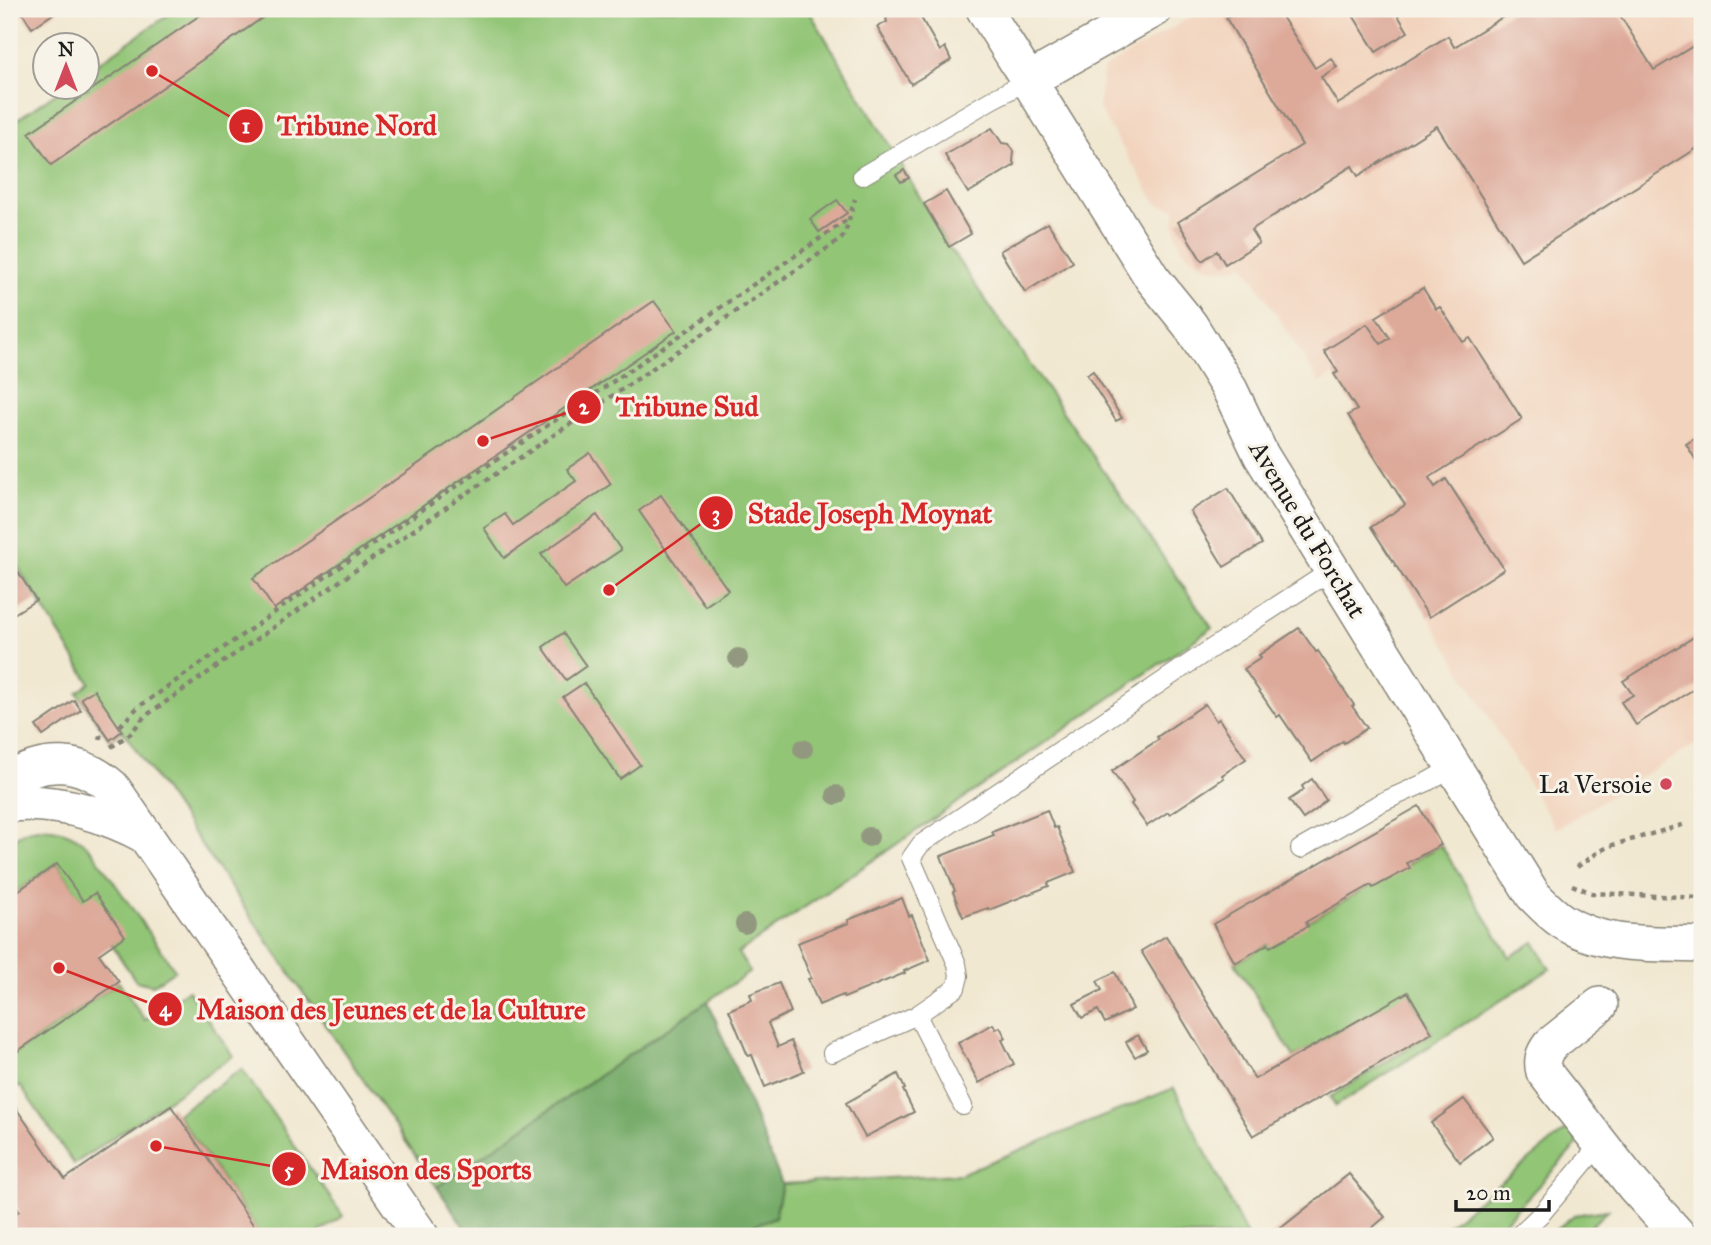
<svg xmlns="http://www.w3.org/2000/svg" width="1711" height="1245" viewBox="0 0 1711 1245" font-family="'IM FELL Great Primer',serif">
	<rect width="100%" height="100%" fill="#f7f3e8"/>
	<filter id="ink" filterUnits="userSpaceOnUse"><feTurbulence type="fractalNoise" baseFrequency=".0143" numOctaves="2"/><feDisplacementMap in="SourceGraphic" scale="14" xChannelSelector="R" yChannelSelector="G"/><feConvolveMatrix kernelMatrix="1 2 1 2 8 2 1 2 1" color-interpolation-filters="sRGB"/></filter>
	<filter id="wash" filterUnits="userSpaceOnUse"><feTurbulence type="fractalNoise" baseFrequency=".00686" numOctaves="4" result="noise"/><feDisplacementMap in="SourceGraphic" scale="28" xChannelSelector="R" yChannelSelector="G"/><feGaussianBlur stdDeviation="1.57" result="paint"/><feColorMatrix in="noise" values="0 0 0 0 0 0 0 0 0 0 0 0 0 0 0 0 0 1.4 0 .05"/><feComposite in="paint" operator="in"/></filter>
	<g filter="url(#wash)">
		<rect width="100%" height="100%" fill="#f1e8d1"/>
		<path fill="#f2d4be" d="M1204,9H1702V740L1556,829L1429,617L1371,527L1405,505L1348,415L1356,409L1334,375L1320,383L1244,264L1231,269H1218L1205,266L1193,259L1183,249L1177,237L1174,223L1176,209L1157,204L1098,108L1104,68Z"/>
		<g fill="#92c576" stroke="#577049" stroke-width="2">
			<path d="M177,9H808L884,136L949,247L1212,628L738,953L750,972L437,1187L123,731L110,740L77,693L90,683L9,553V125L63,88H88V70Z"/>
			<path d="M42,828C64,829 79,836 93,852L175,970L153,985L136,981L57,864L9,897V841L27,831Z"/>
			<path d="M1441,845L1510,957L1534,942L1550,969L1336,1106L1330,1097L1432,1033L1409,993L1294,1057L1235,963Z"/>
			<path d="M119,982L145,1020L188,990L233,1056L74,1164L21,1087L9,1085V1057Z"/>
			<path d="M242,1069L343,1216L314,1236H261L177,1114Z"/>
			<path d="M1174,1088L1247,1236H726L775,1217L782,1184L960,1174Z"/>
			<path d="M1574,1124L1577,1145L1491,1236H1434Z"/>
			<path d="M1608,1210L1580,1236H1548L1574,1215Z"/>
		</g>
		<path fill="#75aa67" stroke="#486342" stroke-width="2" d="M708,1001L782,1184L775,1217L726,1236H470L437,1187Z"/>
		<g id="blocks">
			<g fill="#dda999">
				<path d="M20,9H60L32,28Z"/>
				<path d="M209,9H275L51,165L29,133Z"/>
				<path d="M909,9H916L940,51L945,47L951,60L911,84L877,27L887,22L886,18L898,12L900,14Z"/>
				<path d="M1241,9H1277L1315,68L1331,58L1337,67L1321,77L1338,104L1448,36L1454,47L1516,9H1616L1654,70L1695,45L1702,57V145L1521,260L1437,126L1358,176L1352,166L1251,230L1259,243L1225,264L1217,251L1202,261L1178,222L1302,145L1226,18Z"/>
				<path d="M1349,9H1394L1408,32L1376,52Z"/>
				<path d="M992,128L1002,143L1009,144L1014,152L1013,162L1015,165L968,193L945,155Z"/>
				<path d="M904,170L909,178L901,182L896,175Z"/>
				<path d="M946,191L971,234L949,247L924,204Z"/>
				<path d="M837,200L847,213L819,232L810,219Z"/>
				<path d="M1048,223L1073,262L1025,292L1000,251Z"/>
				<path d="M1423,288L1436,309L1440,307L1463,342L1470,338L1522,419L1429,478L1435,487L1446,479L1504,569L1429,617L1371,527L1405,505L1348,415L1357,410L1334,374L1338,372L1324,351L1367,324L1381,344L1390,338L1376,317Z"/>
				<path d="M654,301L676,331L274,609L253,578Z"/>
				<path d="M1093,371L1122,418L1116,421L1087,375Z"/>
				<path d="M1702,434V470L1686,444Z"/>
				<path d="M590,453L611,484L504,558L484,528L505,514L513,525L576,481L567,469Z"/>
				<path d="M1228,488L1262,544L1224,567L1190,511Z"/>
				<path d="M661,495L728,590L705,606L639,511Z"/>
				<path d="M597,515L621,550L564,588L541,554Z"/>
				<path d="M9,558L36,600L9,617Z"/>
				<path d="M1299,628L1316,652L1318,651L1354,705L1352,706L1367,728L1344,743L1343,741L1312,762L1280,715L1277,717L1244,669L1261,658L1259,655Z"/>
				<path d="M1702,632V684L1636,725L1621,702L1633,695L1623,681Z"/>
				<path d="M563,633L586,666L566,680L543,647Z"/>
				<path d="M584,683L640,765L620,779L563,697Z"/>
				<path d="M94,690L122,731L110,740L81,698Z"/>
				<path d="M74,700L81,710L43,736L36,726Z"/>
				<path d="M1205,704L1216,721L1219,719L1246,759L1222,775L1224,778L1170,814L1168,812L1147,826L1131,804L1133,802L1112,771L1159,739L1157,737Z"/>
				<path d="M1312,779L1326,800L1317,809L1303,819L1289,800L1304,790L1302,786Z"/>
				<path d="M1419,806L1441,845L1407,863L1410,868L1373,888L1371,885L1306,922L1308,926L1270,947L1268,944L1235,963L1213,924Z"/>
				<path d="M1047,810L1054,828L1057,827L1075,872L1048,883L1049,886L989,910L988,908L963,917L953,892L955,891L941,856L994,835L992,832Z"/>
				<path d="M57,864L83,901L95,893L125,936L99,954L119,982L9,1057V897Z"/>
				<path d="M902,898L909,916L912,915L930,960L904,971L905,973L844,998L843,995L819,1005L808,979L811,978L797,943L849,923L848,920Z"/>
				<path d="M1166,936L1255,1079L1408,992L1432,1033L1253,1136L1141,951Z"/>
				<path d="M1115,972L1133,1009L1105,1023L1098,1010L1082,1018L1074,1004L1102,990L1097,981Z"/>
				<path d="M779,983L791,1012L768,1023L778,1047L791,1041L804,1071L765,1087L752,1055L748,1056L729,1010L752,1000L750,994Z"/>
				<path d="M993,1024L996,1029L1000,1027L1006,1038L1002,1040L1014,1064L979,1083L958,1043Z"/>
				<path d="M1138,1035L1147,1050L1135,1057L1126,1042Z"/>
				<path d="M898,1074L905,1089L903,1090L914,1112L865,1137L846,1103Z"/>
				<path d="M9,1098L65,1179L171,1106L261,1236H9V1218L19,1211L9,1196Z"/>
				<path d="M1464,1099L1493,1137L1460,1162L1431,1123Z"/>
				<path d="M1349,1174L1385,1217L1365,1234L1367,1236H1271Z"/>
			</g>
		</g>
	</g>
	<g filter="url(#ink)">
		<use href="#blocks" fill-opacity="0" stroke="#868276" stroke-width="2"/>
		<g fill="none" stroke-linecap="round" stroke-linejoin="round">
			<defs>
				<g id="service">
					<path d="M862,176L991,100L1029,80"/>
					<path d="M1300,849L1380,803L1427,782L1453,767"/>
					<path d="M917,1015L963,1106"/>
					<path d="M832,1053L917,1015L956,988L959,976L957,964L911,858L921,844L1209,650L1332,570"/>
					<path d="M1518,1236L1543,1212L1600,1144"/>
				</g>
				<g id="minor">
					<path d="M984,9L1152,278L1190,325L1230,390L1261,455L1533,895C1542,904 1551,914 1562,921C1603,948 1655,943 1702,945"/>
					<path d="M1029,80L1155,9"/>
					<path d="M9,780C45,758 80,759 112,787L421,1236"/>
					<path d="M9,804C58,800 103,813 146,836"/>
					<path d="M1600,1005L1550,1045C1543,1054 1541,1061 1544,1072L1634,1186L1679,1236"/>
				</g>
			</defs>
			<use href="#service" stroke="#868276" stroke-width="20"/>
			<use href="#minor" stroke="#868276" stroke-width="38"/>
			<g stroke="#868276" stroke-width="4.5" stroke-dasharray="5 5" stroke-linecap="butt">
				<path d="M120,726L137,708L445,494L617,379L848,219"/>
				<path d="M98,738L107,735"/>
				<path d="M111,747L131,733L144,717L451,504L624,388L841,239L845,233L855,199"/>
				<path d="M1577,867L1600,851L1613,845L1686,824"/>
				<path d="M1572,885L1592,893L1702,898"/>
			</g>
			<use href="#service" stroke="#fff" stroke-width="18"/>
			<use href="#minor" stroke="#fff" stroke-width="35"/>
		</g>
		<g fill="#92987f">
			<circle cx="738" cy="658" r="10"/>
			<circle cx="803" cy="749" r="10"/>
			<circle cx="836" cy="795" r="10"/>
			<circle cx="869" cy="837" r="10"/>
			<circle cx="745" cy="924" r="10"/>
		</g>
	</g>
	<circle fill="#d1495b" stroke="#f7f3e8" stroke-width="2.5" cx="1666" cy="784" r="7"/>
	<g text-anchor="middle" dominant-baseline="central" stroke-width="6" stroke-linejoin="round" paint-order="stroke">
		<g font-size="26" fill="#1c1c1c" stroke="#f7f3e8">
			<text transform="translate(1308 529) rotate(59)">Avenue du Forchat</text>
		</g>
		<g font-size="26" fill="#1c1c1c" stroke="#f7f3e8" text-anchor="end">
			<text x="1652" y="784">La Versoie</text>
		</g>
	</g>
	<path fill="none" stroke="#d62828" stroke-width="2.5" d="M152 71L246 126M483 441L584 407M609 590L716 513M59 968L165 1009M156 1146L289 1169"/>
	<g fill="#d62828" stroke="#f7f3e8" stroke-width="2.5">
		<circle cx="152" cy="71" r="7"/>
		<circle cx="483" cy="441" r="7"/>
		<circle cx="609" cy="590" r="7"/>
		<circle cx="59" cy="968" r="7"/>
		<circle cx="156" cy="1146" r="7"/>
		<circle cx="246" cy="126" r="18"/>
		<circle cx="584" cy="407" r="18"/>
		<circle cx="716" cy="513" r="18"/>
		<circle cx="165" cy="1009" r="18"/>
		<circle cx="289" cy="1169" r="18"/>
	</g>
	<g font-size="21" text-anchor="middle" font-weight="bold" fill="#fff">
		<text x="246" y="133">1</text>
		<text x="584" y="414">2</text>
		<text x="716" y="521">3</text>
		<text x="165" y="1016">4</text>
		<text x="289" y="1177">5</text>
	</g>
	<g font-size="28" text-anchor="middle" font-weight="bold" fill="#d62828" stroke="#f7f3e8" stroke-width="6" stroke-linejoin="round" paint-order="stroke">
		<text x="357" y="135">Tribune Nord</text>
		<text x="687" y="416">Tribune Sud</text>
		<text x="870" y="523">Stade Joseph Moynat</text>
		<text x="391" y="1019">Maison des Jeunes et de la Culture</text>
		<text x="426" y="1179">Maison des Sports</text>
	</g>
	<rect width="1711" height="1245" fill="none" stroke="#f7f3e8" stroke-width="35"/>
	<g transform="translate(66 66)"><circle r="33" fill="#f7f3e8" stroke="#9f9d96" stroke-width="2"/>
	<path d="M0-5L12 26L0 18L-12 26Z" fill="#d1495b"/>
	<text y="-10" font-size="19" font-weight="bold" text-anchor="middle" fill="#1c1c1c">N</text>
	</g>
	<path d="M1456 1200v10h93v-10" fill="none" stroke="#1c1c1c" stroke-width="3.5"/>
	<text x="1466" y="1200" font-size="21" fill="#1c1c1c" stroke="#f7f3e8" stroke-width="5" paint-order="stroke">20 m</text>
</svg>
